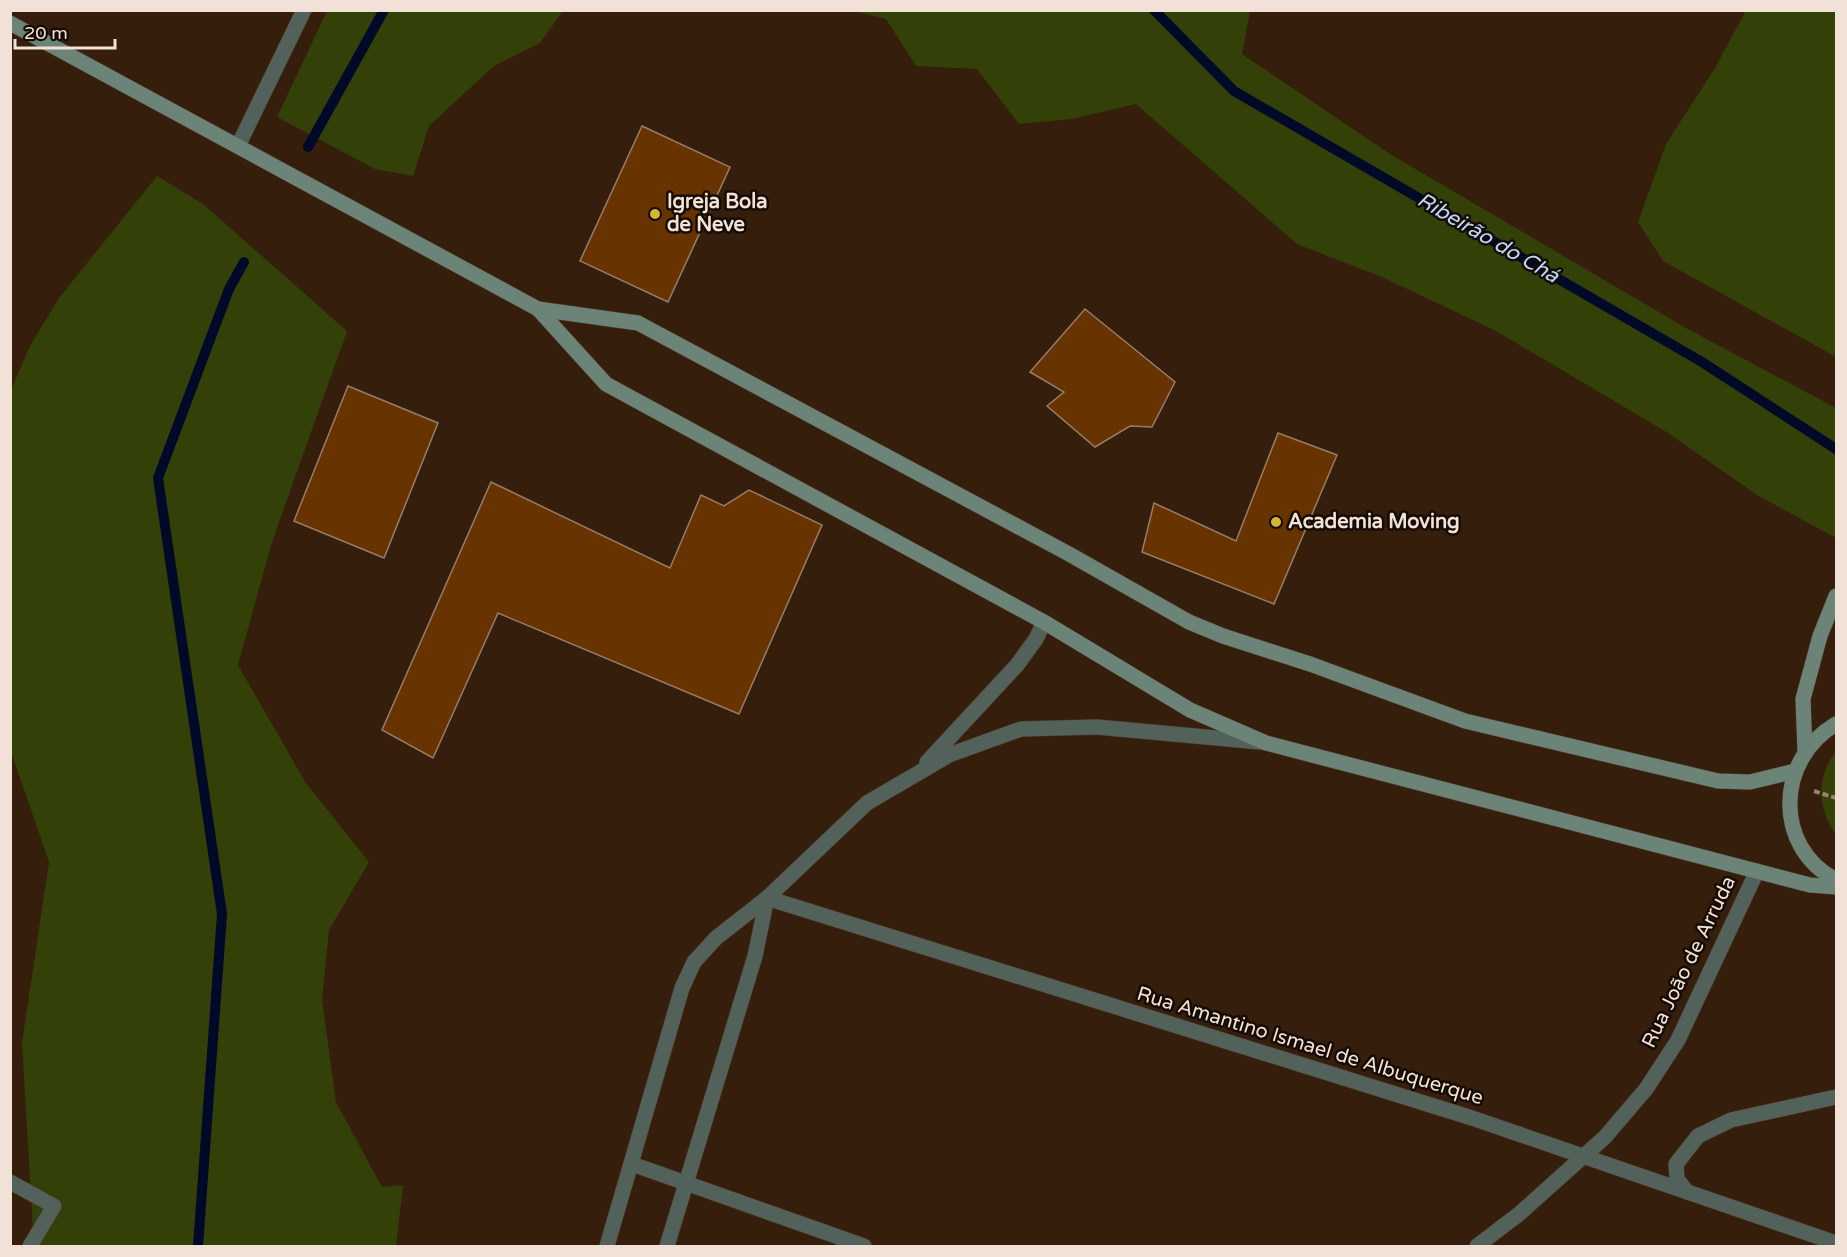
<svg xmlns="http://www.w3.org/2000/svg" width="1847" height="1257" viewBox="0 0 1847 1257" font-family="'Varela Round',sans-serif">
	<rect width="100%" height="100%" fill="#351e0c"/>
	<g fill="#334007">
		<path d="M1746,10L1836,11V357L1663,261L1638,222L1666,144L1715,68Z"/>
		<path d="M327,11V10L563,11L540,43L494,66L429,126L413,176L375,169L277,117Z"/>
		<path d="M855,11H1250L1242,54L1390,154L1686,328L1836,408V538L1757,495L1668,433L1496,331L1384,278L1297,244L1136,104L1072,119L1019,124L977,69L916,66L886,19Z"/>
		<path d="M157,176L203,204L347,331L272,542L238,665L306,783L369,862L329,930L322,1000L336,1102L382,1187L403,1185L396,1246H34L22,1043L49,862L11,752L10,392L30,346L59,298Z"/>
		<path d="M1836,751V835C1817,808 1816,777 1836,751Z"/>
	</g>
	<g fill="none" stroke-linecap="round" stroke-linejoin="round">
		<g stroke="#000928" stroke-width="10">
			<path d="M1154,10L1234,91L1702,362L1836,449"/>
			<path d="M308,147L384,10"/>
			<path d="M198,1246L222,914L158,478L229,289L244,262"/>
		</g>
	</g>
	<g fill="#673301" stroke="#997c68" stroke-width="1.5">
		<path d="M642,126L730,167L668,302L580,261Z"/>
		<path d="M1085,309L1175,382L1152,427L1130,426L1095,447L1047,406L1064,392L1030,372Z"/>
		<path d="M348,386L438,423L384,558L294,521Z"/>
		<path d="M1278,433L1337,455L1274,604L1142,552L1154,503L1236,541Z"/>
		<path d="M491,482L670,568L701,495L724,506L749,490L822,525L739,714L498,613L433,758L382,730Z"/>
	</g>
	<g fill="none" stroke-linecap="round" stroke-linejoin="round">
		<defs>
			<path id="service" d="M238,146L304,10"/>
			<g id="minor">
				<path d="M927,762L1017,665L1036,639L1044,622"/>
				<path d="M767,898L1472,1118L1836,1243"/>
				<path d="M632,1164L864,1246"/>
				<path d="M10,1182L54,1206L30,1246"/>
				<path d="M1687,1192L1677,1179L1676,1164L1698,1136L1731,1120L1836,1097"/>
				<path d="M607,1246L682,988L694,962L716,938L767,898L867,803L949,755L1021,729L1097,727L1260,742"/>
				<path d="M667,1246L755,956L767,898"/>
				<path d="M1477,1246L1519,1214L1605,1137L1646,1089L1678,1040L1757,871"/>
			</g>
			<g id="secondary">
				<path d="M10,23L538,309L606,384L1044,622L1190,710L1266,743L1810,885L1836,887"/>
				<path d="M538,309L638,323L1069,554L1189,622L1223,636L1310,664L1465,721L1718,781L1750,782L1795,771"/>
				<path d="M1836,724C1776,759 1773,847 1836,880"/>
				<path d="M1805,752L1803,699L1820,636L1836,596"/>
			</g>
		</defs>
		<use href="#service" stroke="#4f3928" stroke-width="16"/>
		<use href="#minor" stroke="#4f3928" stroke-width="16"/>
		<use href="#secondary" stroke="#4f3928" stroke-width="16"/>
		<path stroke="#968374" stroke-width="4" stroke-dasharray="6 3" stroke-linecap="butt" d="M1814,791L1836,798"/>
		<use href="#service" stroke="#52615a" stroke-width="15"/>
		<use href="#minor" stroke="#52615a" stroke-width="15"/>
		<use href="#secondary" stroke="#6c8378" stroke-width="15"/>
	</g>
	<g fill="#d5b534" stroke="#150b05" stroke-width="2">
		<circle cx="655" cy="214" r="6"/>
		<circle cx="1276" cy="522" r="6"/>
	</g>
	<g text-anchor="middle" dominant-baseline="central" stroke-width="5" stroke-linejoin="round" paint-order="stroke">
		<g font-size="20" font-weight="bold" fill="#f1e1d6" stroke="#150b05" text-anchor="start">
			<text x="667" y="202">Igreja Bola<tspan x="667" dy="23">de Neve</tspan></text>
			<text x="1288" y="522">Academia Moving</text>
		</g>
		<g font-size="20" fill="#f1e1d6" stroke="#150b05">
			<text transform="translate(1689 962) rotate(-64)">Rua João de Arruda</text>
			<text transform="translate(1310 1046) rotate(17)">Rua Amantino Ismael de Albuquerque</text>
		</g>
		<g font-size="21" font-style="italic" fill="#bed8fd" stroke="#150b05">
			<text transform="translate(1488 238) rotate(30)">Ribeirão do Chá</text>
		</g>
	</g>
	<rect width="1847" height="1257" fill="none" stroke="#f1e1d6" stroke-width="24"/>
	<path d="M15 39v9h100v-9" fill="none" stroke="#f1e1d6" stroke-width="3"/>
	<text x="24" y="39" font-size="18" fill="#f1e1d6" stroke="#150b05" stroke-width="4.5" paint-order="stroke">20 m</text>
</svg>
